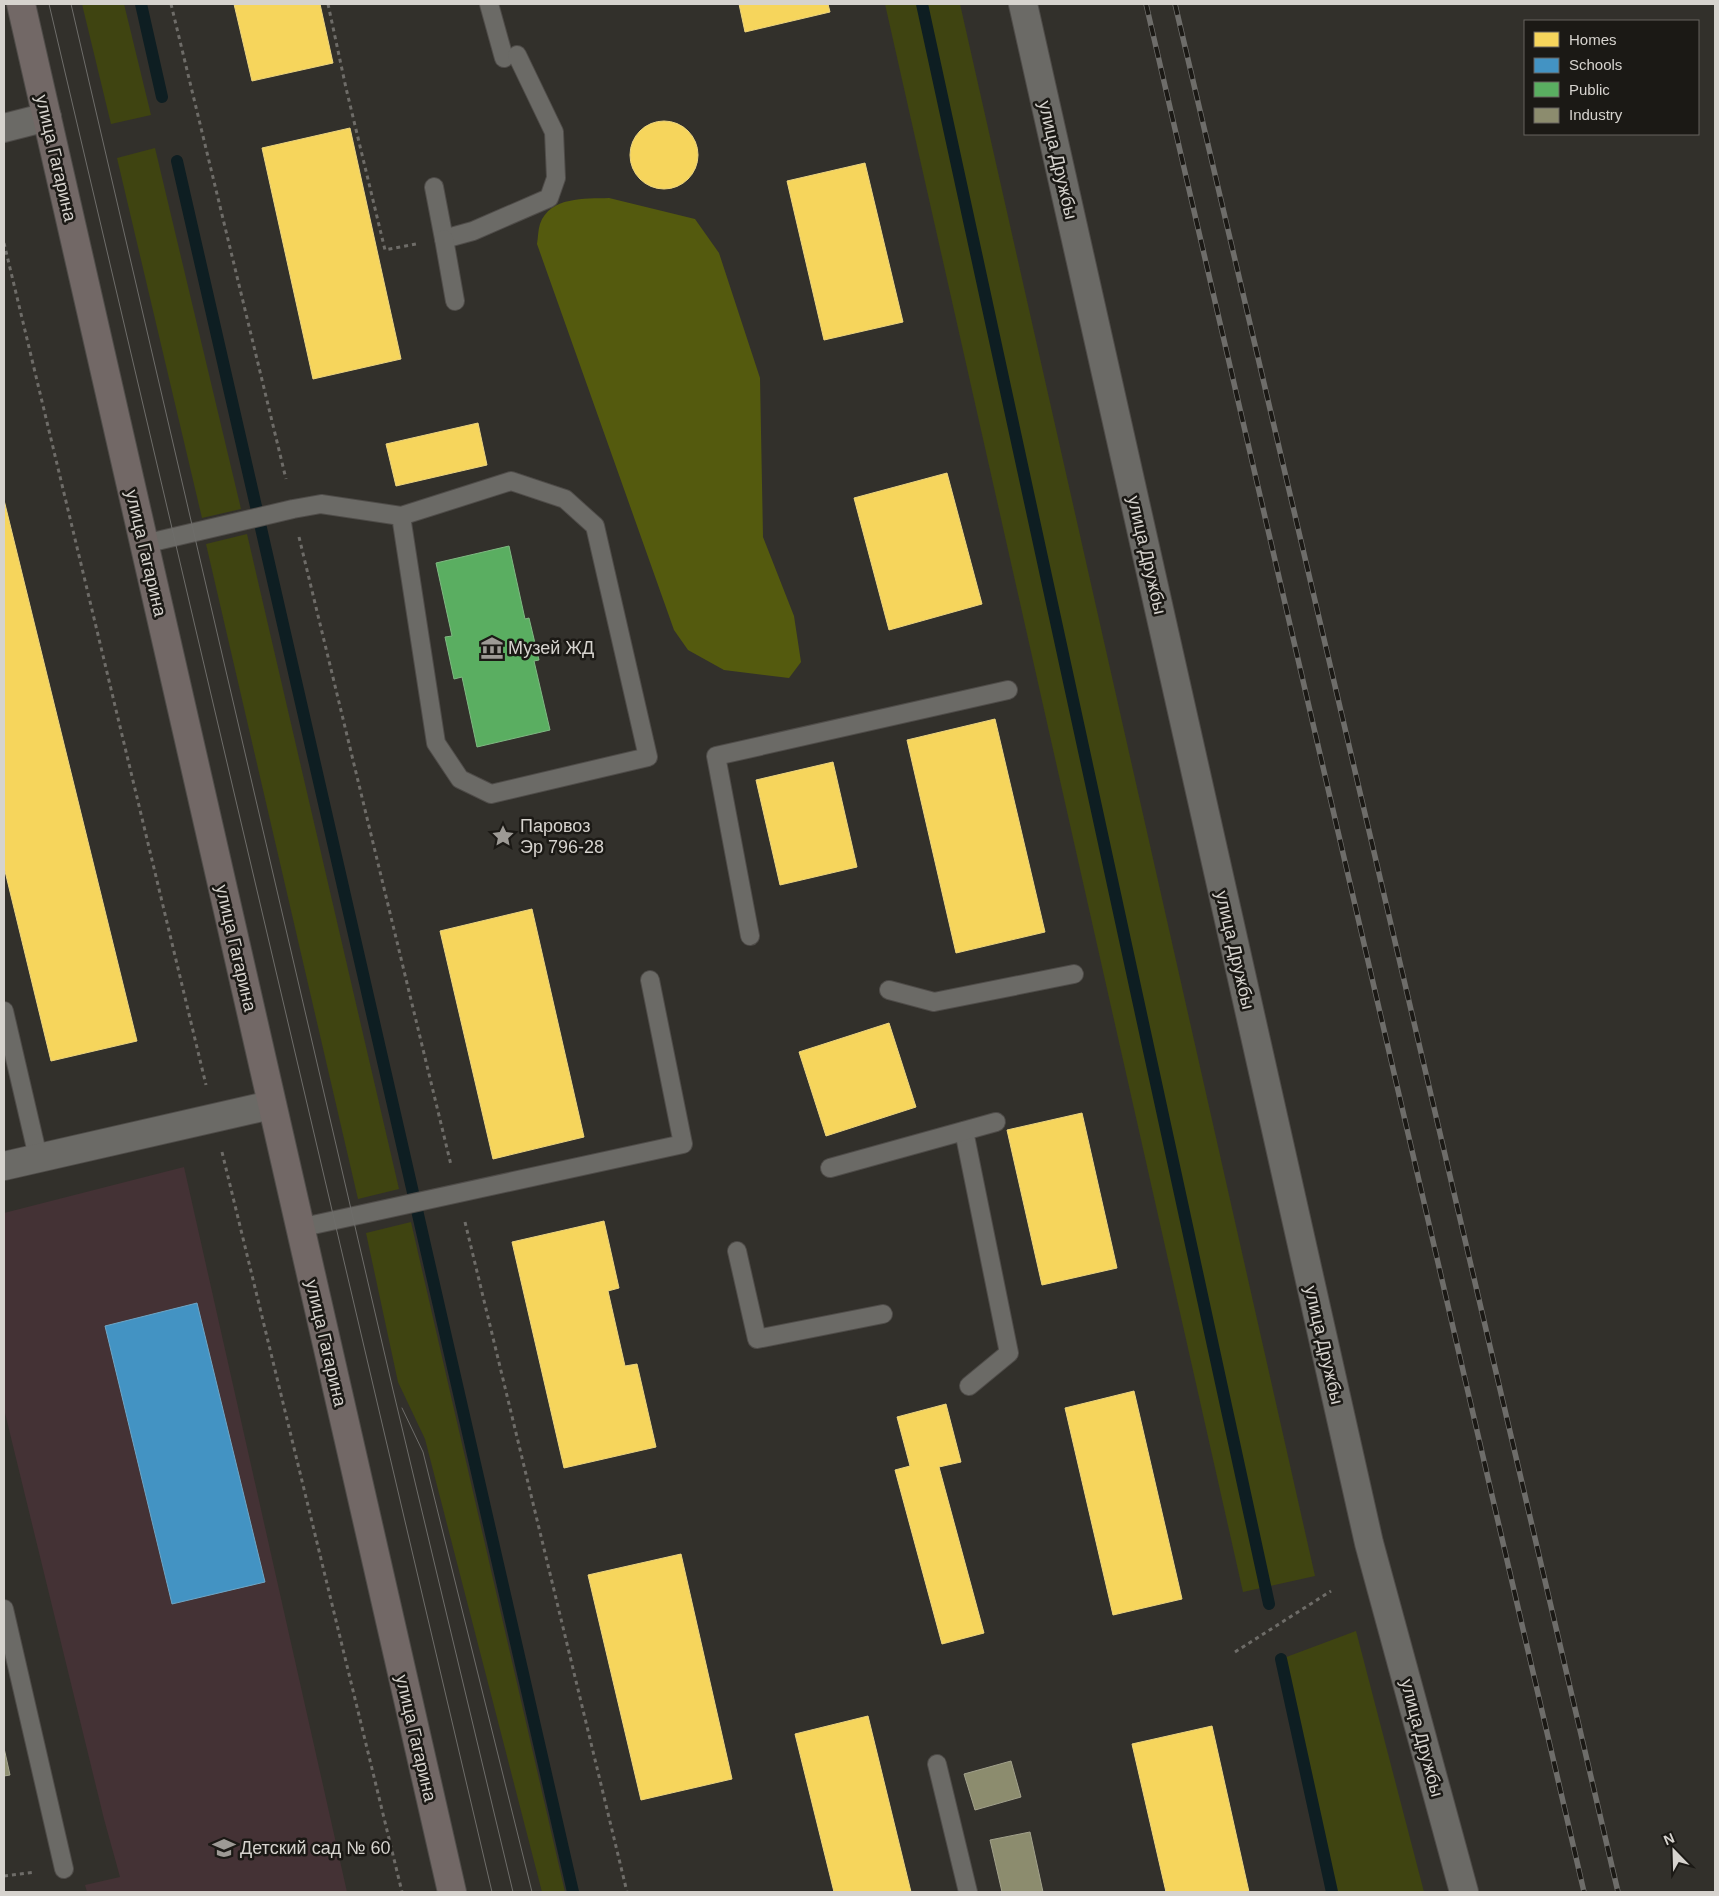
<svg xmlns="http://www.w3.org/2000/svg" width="1719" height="1896" viewBox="0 0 1719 1896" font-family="Arial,sans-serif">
	<rect width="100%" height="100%" fill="#32302b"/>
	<path fill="#443235" d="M184,1167L347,1892H87L85,1885L120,1877L104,1819L4,1409V1213Z"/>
	<g fill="#3f4411">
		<path d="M82,4H124L151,115L111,124Z"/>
		<path d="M885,4H960L1315,1576L1243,1592Z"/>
		<path d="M155,148L241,509L202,518L117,158Z"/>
		<path d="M247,534L399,1189L358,1199L206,544Z"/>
		<path d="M411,1222L565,1892H542L425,1439L398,1382L366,1233Z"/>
		<path d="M1356,1631L1424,1892H1332L1281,1659Z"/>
	</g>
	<path fill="#545a0e" d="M609,198L695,219L719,253L760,378L763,537L794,616L801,662L789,678L724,670L688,650L674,630L537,244C538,238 538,230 540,224C550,196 585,199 609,198Z"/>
	<g fill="#f6d55c" stroke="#ecd47e">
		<path d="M234,4H320L333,63L252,81Z"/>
		<path d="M739,4H828L830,12L745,32Z"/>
		<circle cx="664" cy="155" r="34"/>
		<path d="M350,128L401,359L313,379L262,148Z"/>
		<path d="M865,163L903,322L824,340L787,181Z"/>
		<path d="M478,423L487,465L396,486L386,444Z"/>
		<path d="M947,473L982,604L889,630L854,498Z"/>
		<path d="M4,500L137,1041L51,1061L4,867Z"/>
		<path d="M995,719L1045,932L956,953L907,740Z"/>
		<path d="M833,762L857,867L780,885L756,780Z"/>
		<path d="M532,909L584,1137L493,1159L440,931Z"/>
		<path d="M889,1023L916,1107L826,1136L799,1052Z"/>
		<path d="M1082,1113L1117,1268L1042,1285L1007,1130Z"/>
		<path d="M604,1221L619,1288L608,1291L625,1366L637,1364L656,1447L564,1468L512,1242Z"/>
		<path d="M1134,1391L1182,1599L1113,1615L1065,1408Z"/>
		<path d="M946,1404L961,1462L939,1467L984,1633L942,1644L895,1470L910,1466L897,1417Z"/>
		<path d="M681,1554L732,1779L641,1800L588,1575Z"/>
		<path d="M868,1716L911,1892H834L795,1734Z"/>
		<path d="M1212,1726L1249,1892H1166L1132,1744Z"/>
	</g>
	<path fill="#4393c3" stroke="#6fa6c6" d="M197,1303L265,1582L172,1604L105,1326Z"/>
	<path fill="#5aae61" stroke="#7fb982" d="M509,546L525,619L529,618L539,660L534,661L550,730L477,747L462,677L454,679L445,637L452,636L436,563Z"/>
	<g fill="#8c8c6e" stroke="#a2a18b">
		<path d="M4,1748L10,1775L4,1776Z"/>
		<path d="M1011,1761L1021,1797L975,1810L964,1774Z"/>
		<path d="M1030,1832L1043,1892H1002L990,1840Z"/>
	</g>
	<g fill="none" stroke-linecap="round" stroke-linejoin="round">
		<g stroke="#0e1e22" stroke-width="12">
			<path d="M141,4L162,97"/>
			<path d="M922,4L1269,1604"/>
			<path d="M177,161L573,1892"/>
			<path d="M1281,1659L1332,1892"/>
		</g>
		<defs>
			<g id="lane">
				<path d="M489,4L504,58"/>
				<path d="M434,187L444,239L473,231L549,198L556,178L554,132L517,55"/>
				<path d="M444,239L455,301"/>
				<path d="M144,544L293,509L321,504L401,516L511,481L565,499L595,526L648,757L491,794L460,779L436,743L401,516"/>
				<path d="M750,936L716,756L1008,690"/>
				<path d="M889,990L934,1002L1074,974"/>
				<path d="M4,1011L38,1157"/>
				<path d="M964,1131L1009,1353L969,1386"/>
				<path d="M830,1168L996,1122"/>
				<path d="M299,1228L683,1144L650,980"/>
				<path d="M737,1251L757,1339L883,1314"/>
				<path d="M4,1609L64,1869"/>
				<path d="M937,1764L968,1892"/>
			</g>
			<g id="street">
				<path d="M1023,4L1369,1543L1464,1892"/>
				<path d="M4,128L47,117"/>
				<path d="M4,1166L271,1105"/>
			</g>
			<path id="primary" d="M21,4L452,1892"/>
		</defs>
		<use href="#lane" stroke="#4f4c49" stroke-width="20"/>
		<use href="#street" stroke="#4f4c49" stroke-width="30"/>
		<use href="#primary" stroke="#4f4c49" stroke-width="30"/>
		<g stroke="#6e6c68" stroke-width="3" stroke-dasharray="4 4" stroke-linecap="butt">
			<path d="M171,4L286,479"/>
			<path d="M328,4L346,88L385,250L416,244"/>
			<path d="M4,243L206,1085"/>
			<path d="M299,537L451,1165"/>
			<path d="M222,1152L402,1892"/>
			<path d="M465,1222L627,1892"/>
			<path d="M1235,1652L1331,1591"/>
			<path d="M4,1876L35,1872"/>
		</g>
		<use href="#lane" stroke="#6b6a66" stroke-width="18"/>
		<use href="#street" stroke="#6b6a66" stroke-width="28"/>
		<use href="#primary" stroke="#726866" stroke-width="28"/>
		<g stroke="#6e6d6a" stroke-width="1">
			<path d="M49,4L492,1892"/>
			<path d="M71,4L393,1390L513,1892"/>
			<path d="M402,1408L423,1452L532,1892"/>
		</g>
		<defs>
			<g id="rail">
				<path d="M1146,4L1584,1892"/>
				<path d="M1175,4L1618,1892"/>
			</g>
		</defs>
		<use href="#rail" stroke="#6e6d6a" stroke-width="5.5"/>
		<use href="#rail" stroke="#1b1915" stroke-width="4" stroke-dasharray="11" stroke-linecap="butt"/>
	</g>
	<defs>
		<symbol id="museum-bare" viewBox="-9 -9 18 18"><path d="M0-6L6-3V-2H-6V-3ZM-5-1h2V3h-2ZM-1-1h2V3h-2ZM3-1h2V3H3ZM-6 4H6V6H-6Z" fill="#9d9a95" stroke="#1b1915" stroke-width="2.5" paint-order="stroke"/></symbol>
		<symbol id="sight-bare" viewBox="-9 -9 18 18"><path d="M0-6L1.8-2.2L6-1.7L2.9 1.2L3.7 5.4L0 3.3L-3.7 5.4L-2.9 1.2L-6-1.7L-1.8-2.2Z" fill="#9d9a95" stroke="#1b1915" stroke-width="2.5" paint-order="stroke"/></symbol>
		<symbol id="school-bare" viewBox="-9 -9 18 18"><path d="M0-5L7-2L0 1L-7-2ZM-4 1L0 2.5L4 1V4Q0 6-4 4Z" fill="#9d9a95" stroke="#1b1915" stroke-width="2.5" paint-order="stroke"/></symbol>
	</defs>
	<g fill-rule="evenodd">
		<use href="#museum-bare" x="476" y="632" width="32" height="32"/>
		<use href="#sight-bare" x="487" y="820" width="32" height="32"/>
		<use href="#school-bare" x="208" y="1832" width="32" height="32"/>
	</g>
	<g text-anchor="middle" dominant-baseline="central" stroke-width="5" stroke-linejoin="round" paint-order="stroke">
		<g font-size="18" fill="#d6d3ce" stroke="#1b1915">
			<text transform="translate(56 158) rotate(77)">улица Гагарина</text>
			<text transform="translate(1058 160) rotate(77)">улица Дружбы</text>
			<text transform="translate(146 553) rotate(77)">улица Гагарина</text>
			<text transform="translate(1147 555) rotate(77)">улица Дружбы</text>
			<text transform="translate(236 948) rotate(77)">улица Гагарина</text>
			<text transform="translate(1235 950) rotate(77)">улица Дружбы</text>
			<text transform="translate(326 1343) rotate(77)">улица Гагарина</text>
			<text transform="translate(1324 1345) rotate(77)">улица Дружбы</text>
			<text transform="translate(416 1738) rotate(77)">улица Гагарина</text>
			<text transform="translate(1422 1738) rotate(75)">улица Дружбы</text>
		</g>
		<g font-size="18" fill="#d6d3ce" stroke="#1b1915" text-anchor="start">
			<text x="508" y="648">Музей ЖД</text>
			<text x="520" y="826">Паровоз<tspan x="520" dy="21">Эр 796-28</tspan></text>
			<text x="240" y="1848">Детский сад № 60</text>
		</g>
	</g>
	<rect width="1719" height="1896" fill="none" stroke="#d6d3ce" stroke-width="10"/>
	<rect x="1524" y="20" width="175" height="115" fill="#1b1915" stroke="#66635f"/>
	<rect x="1534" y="32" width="25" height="15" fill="#f6d55c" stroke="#66635f"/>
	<text x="1569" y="45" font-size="15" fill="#d6d3ce">Homes</text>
	<rect x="1534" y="58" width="25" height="15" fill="#4393c3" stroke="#66635f"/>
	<text x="1569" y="70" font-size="15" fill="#d6d3ce">Schools</text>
	<rect x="1534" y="82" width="25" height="15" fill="#5aae61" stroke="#66635f"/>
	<text x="1569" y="95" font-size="15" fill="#d6d3ce">Public</text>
	<rect x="1534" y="108" width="25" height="15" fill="#8c8c6e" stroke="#66635f"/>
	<text x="1569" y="120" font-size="15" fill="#d6d3ce">Industry</text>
	<g transform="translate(1674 1851) rotate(337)" stroke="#1b1915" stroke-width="4" paint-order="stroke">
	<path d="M0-4L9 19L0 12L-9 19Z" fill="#d6d3ce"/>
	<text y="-8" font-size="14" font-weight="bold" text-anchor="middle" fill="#d6d3ce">N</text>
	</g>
</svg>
